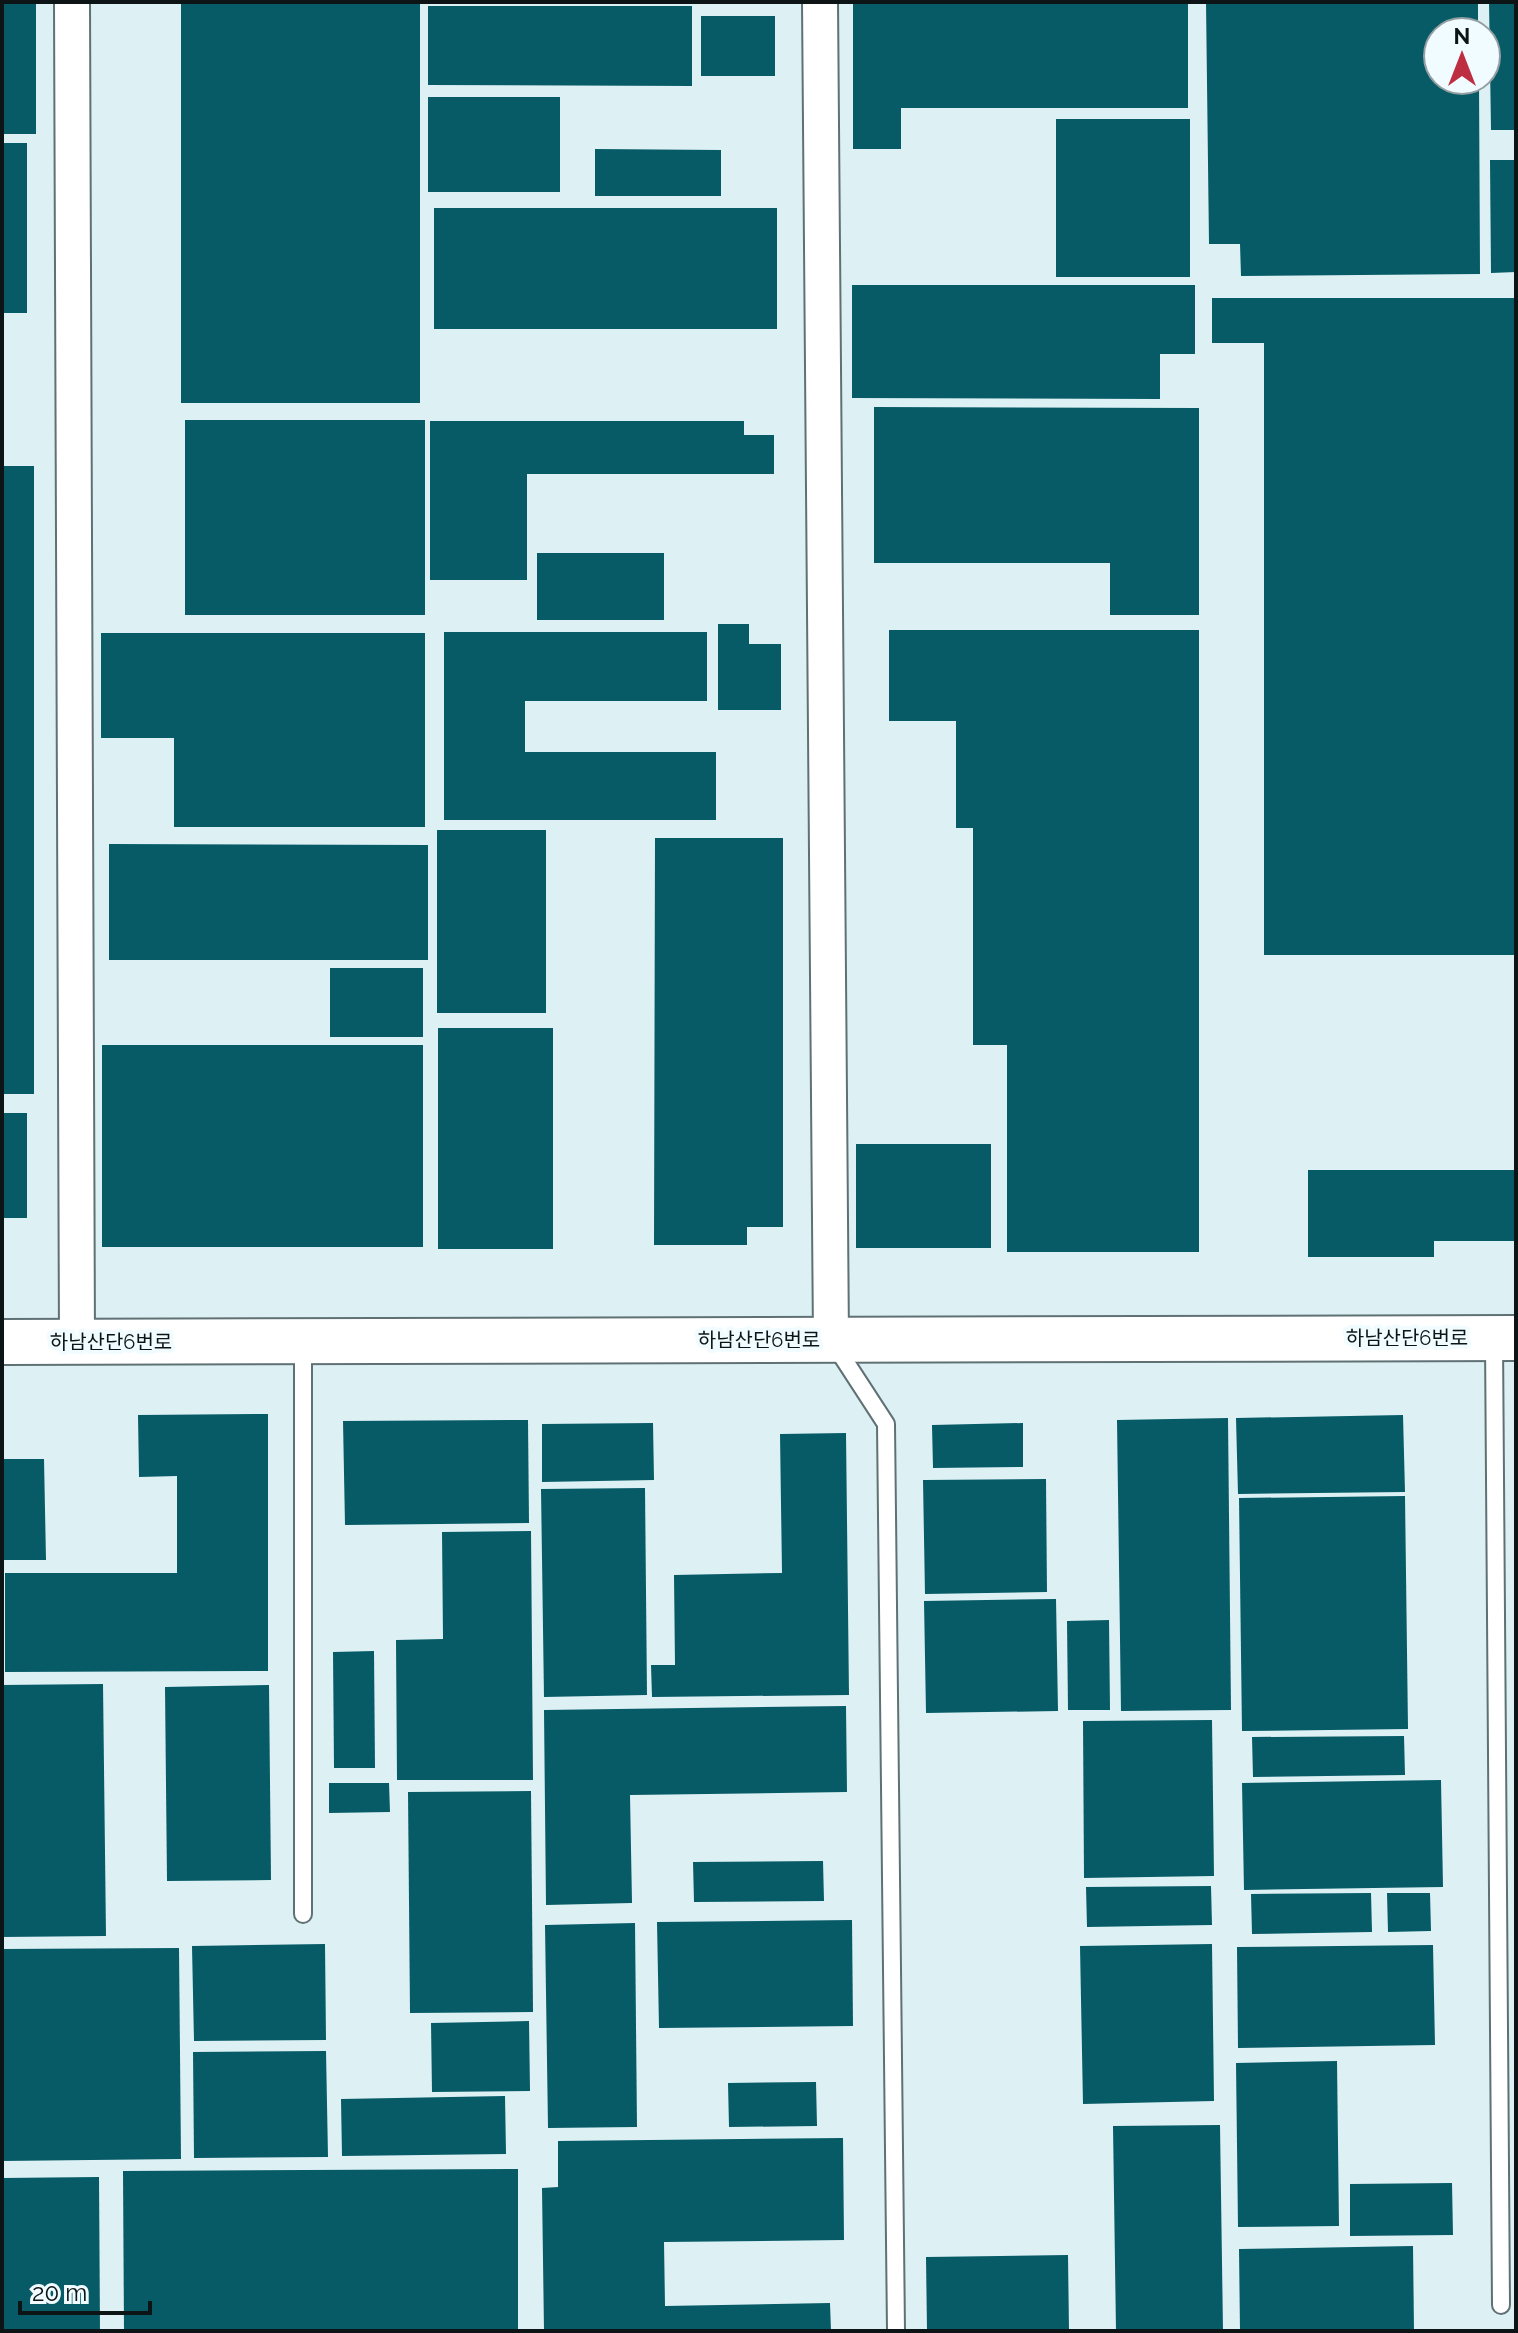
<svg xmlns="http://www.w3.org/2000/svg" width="1518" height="2333" viewBox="0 0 1518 2333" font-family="Raleway,'Noto Sans KR',sans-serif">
	<rect width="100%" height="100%" fill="#ddf1f4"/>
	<g fill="#065b67">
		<rect x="2" y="2" width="34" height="132"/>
		<rect x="181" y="2" width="239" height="401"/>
		<path d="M853,2H1188V108H901V149H853Z"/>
		<path d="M1206,2H1478V32H1438V80H1479L1480,274L1241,276L1240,244H1209Z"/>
		<path d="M1489,2H1516V130H1491Z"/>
		<path d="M428,6H692V86L428,85Z"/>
		<rect x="701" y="16" width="74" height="60"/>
		<rect x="428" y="97" width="132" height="95"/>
		<rect x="1056" y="119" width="134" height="158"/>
		<rect x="2" y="143" width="25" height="170"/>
		<path d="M595,149L721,150V196H595Z"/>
		<path d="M1490,160H1516V272L1491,273Z"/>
		<rect x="434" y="208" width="343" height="121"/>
		<path d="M852,285H1195V354H1160V399L852,398Z"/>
		<path d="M1212,298H1516V955H1264V343H1212Z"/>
		<path d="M874,407L1199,408V615H1110V563H874Z"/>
		<rect x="185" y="420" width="240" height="195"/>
		<path d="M430,421H744V435H774V474H527V580H430Z"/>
		<rect x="2" y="466" width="32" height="628"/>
		<rect x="537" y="553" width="127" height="67"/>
		<path d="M718,624H749V644H781V710H718Z"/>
		<path d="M889,630H1199V1252H1007V1045H973V828H956V721H889Z"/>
		<path d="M444,632H707V701H525V752H716V820H444Z"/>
		<path d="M101,633H425V827H174V738H101Z"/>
		<rect x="437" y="830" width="109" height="183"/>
		<path d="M655,838H783V1227H747V1245H654Z"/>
		<path d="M109,844L428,845V960H109Z"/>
		<rect x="330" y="968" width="93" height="69"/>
		<rect x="438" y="1028" width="115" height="221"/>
		<rect x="102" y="1045" width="321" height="202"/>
		<rect x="2" y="1113" width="25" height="105"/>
		<rect x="856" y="1144" width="135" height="104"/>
		<path d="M1308,1170H1516V1241H1434V1257H1308Z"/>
		<path d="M268,1414V1671L5,1672V1573H177V1476L139,1477L138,1415Z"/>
		<path d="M1403,1415L1405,1492L1238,1494L1236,1418Z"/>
		<path d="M1228,1418L1231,1710L1121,1711L1117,1420Z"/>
		<path d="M528,1420L529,1523L345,1525L343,1421Z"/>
		<path d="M653,1423L654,1480L542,1482V1424Z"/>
		<path d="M1023,1423V1467L933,1468L932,1425Z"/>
		<path d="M846,1433L849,1695L652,1697L651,1665H675L674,1575L782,1573L780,1434Z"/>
		<path d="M2,1459H44L46,1560H2Z"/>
		<path d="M1046,1479L1047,1592L925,1594L923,1480Z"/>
		<path d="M645,1488L647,1695L544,1697L541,1489Z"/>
		<path d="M1405,1496L1408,1729L1242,1731L1239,1498Z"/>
		<path d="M531,1531L533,1780H397L396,1640L443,1639L442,1532Z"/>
		<path d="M1056,1599L1058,1711L926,1713L924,1601Z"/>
		<path d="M1109,1620L1110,1710H1068L1067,1621Z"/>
		<path d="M374,1651L375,1768H334L333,1652Z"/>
		<path d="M103,1684L106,1936L2,1937V1685Z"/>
		<path d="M269,1685L271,1880L167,1881L165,1687Z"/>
		<path d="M846,1706L847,1792L630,1795L632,1903L546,1905L544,1710Z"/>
		<path d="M1212,1720L1214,1876L1084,1878L1083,1721Z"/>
		<path d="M1404,1736L1405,1775L1253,1777L1252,1737Z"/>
		<path d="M1441,1780L1443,1887L1244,1890L1242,1783Z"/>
		<path d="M329,1783H389L390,1812L329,1813Z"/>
		<path d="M531,1791L533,2012L410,2013L408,1792Z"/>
		<path d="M823,1861L824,1901L694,1902L693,1862Z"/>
		<path d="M1211,1886L1212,1925L1087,1927L1086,1887Z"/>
		<path d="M1371,1893L1372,1932L1252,1934L1251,1894Z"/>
		<path d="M1387,1893H1430L1431,1931L1388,1932Z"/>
		<path d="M852,1920L853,2026L659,2028L657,1922Z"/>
		<path d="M635,1923L637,2127L548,2128L545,1925Z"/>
		<path d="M325,1944L326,2040L194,2041L192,1946Z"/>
		<path d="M1212,1944L1214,2101L1083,2104L1080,1946Z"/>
		<path d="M1433,1945L1435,2045L1238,2048L1237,1947Z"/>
		<path d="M179,1948L181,2159L2,2161V1949Z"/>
		<path d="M529,2021L530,2091L432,2092L431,2023Z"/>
		<path d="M326,2051L328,2157L194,2158L193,2052Z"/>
		<path d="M1337,2061L1339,2226L1238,2227L1236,2063Z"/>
		<path d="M816,2082L817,2126L729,2127L728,2083Z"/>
		<path d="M505,2096L506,2154L342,2156L341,2099Z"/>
		<path d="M1220,2125L1223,2331H1116L1113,2126Z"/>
		<path d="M843,2138L844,2240L664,2242L665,2306L830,2303L831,2331H544L542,2188L558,2187V2141Z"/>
		<path d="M518,2169V2331H124L123,2171Z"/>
		<path d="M99,2177L100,2331H2V2178Z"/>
		<path d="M1452,2183L1453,2235L1350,2236V2184Z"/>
		<path d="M1413,2246L1414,2331H1240L1239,2249Z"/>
		<path d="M1068,2255L1069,2331H927L926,2257Z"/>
	</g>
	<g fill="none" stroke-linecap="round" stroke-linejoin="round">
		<defs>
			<g id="lane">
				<path d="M1494,1340L1501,2305"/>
				<path d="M303,1343V1914"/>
				<path d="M834,1344L886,1424L896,2331"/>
			</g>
			<g id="street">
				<path d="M72,2L77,1342"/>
				<path d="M820,2L831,1340"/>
			</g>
			<path id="secondary" d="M2,1342L1516,1338"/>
		</defs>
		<use href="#lane" stroke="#5f7174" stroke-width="20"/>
		<use href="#street" stroke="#5f7174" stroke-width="38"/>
		<use href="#secondary" stroke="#5f7174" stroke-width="48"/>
		<use href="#lane" stroke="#fff" stroke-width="16"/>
		<use href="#street" stroke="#fff" stroke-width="34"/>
		<use href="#secondary" stroke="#fff" stroke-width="44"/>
	</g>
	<g text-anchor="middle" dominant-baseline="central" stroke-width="8" stroke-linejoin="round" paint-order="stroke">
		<g font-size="20" fill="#0d1415" stroke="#f0fcff">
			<text x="1407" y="1338">하남산단6번로</text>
			<text x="759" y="1340">하남산단6번로</text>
			<text x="111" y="1342">하남산단6번로</text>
		</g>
	</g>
	<rect width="1518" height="2333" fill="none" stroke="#0d1415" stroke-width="8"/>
	<g transform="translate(1462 56)"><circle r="38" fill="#f0fcff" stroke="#959fa1" stroke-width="2"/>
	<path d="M0-6L14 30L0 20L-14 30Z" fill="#be2e41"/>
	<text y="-12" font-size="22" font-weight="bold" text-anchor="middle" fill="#0d1415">N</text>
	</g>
	<path d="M20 2301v12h130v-12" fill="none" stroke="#0d1415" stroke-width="4"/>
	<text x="32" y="2301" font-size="24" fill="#0d1415" stroke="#f0fcff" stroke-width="6" paint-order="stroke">20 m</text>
</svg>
